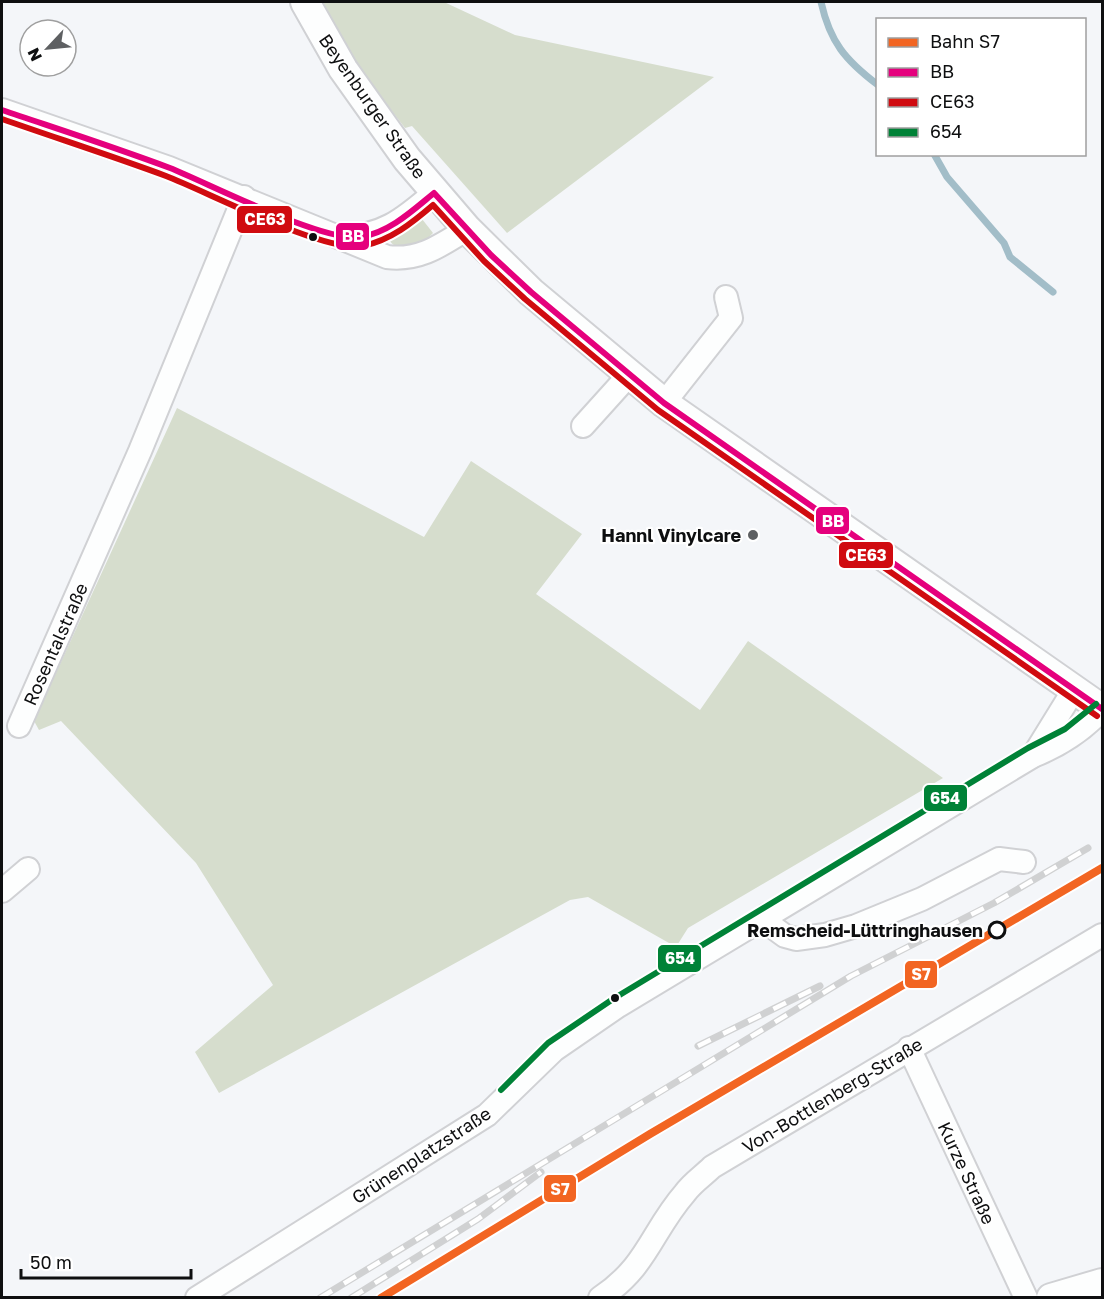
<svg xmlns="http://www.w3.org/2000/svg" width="1104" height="1299" viewBox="0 0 1104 1299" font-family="'Golos Text',sans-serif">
	<rect width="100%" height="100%" fill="#f4f6f9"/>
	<g fill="#d6ddcd">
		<path d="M319,2H444L515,35L714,77L507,233L412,126L405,128L356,65Z"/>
		<path d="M422,219L433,233C424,243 400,256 390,241L394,235Z"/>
		<path d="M177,408L424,537L471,461L582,534L536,594L700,710L748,641L943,778L688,928L676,947L588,897L570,900L219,1093L195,1052L273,985L196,863L61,721L39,730L34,721Z"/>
	</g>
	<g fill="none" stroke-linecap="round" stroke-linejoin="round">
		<g stroke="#a2bdc8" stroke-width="7">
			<path d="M821,2C830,42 845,60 878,85"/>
			<path d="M934,154L947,177L1004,243L1010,257L1053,292"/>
		</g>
		<defs>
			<g id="minor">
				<path d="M2,110L169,168L387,257C419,261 440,246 467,229"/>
				<path d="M338,236C380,239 404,219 434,193"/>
				<path d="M664,403L731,318L726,297"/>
				<path d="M583,426L629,375"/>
				<path d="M19,726L140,451L244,197"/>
				<path d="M1033,756L1075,688"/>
				<path d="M2,891L28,869"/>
				<path d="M767,915L774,928L785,936L796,939L825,935L856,926L922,899L999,859L1024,862"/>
				<path d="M909,1048L1026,1298"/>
				<path d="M197,1298L487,1115L554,1050L618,1006L1033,756C1061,745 1081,731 1102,710"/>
				<path d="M600,1298C648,1266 651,1232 685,1193C692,1183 703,1176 712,1167L1102,935"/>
			</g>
			<g id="major">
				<path d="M305,2L343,69L407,159L467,229L531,292L664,403L1102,709"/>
				<path d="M1051,1298L1102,1283"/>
			</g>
		</defs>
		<use href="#minor" stroke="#d0d1d4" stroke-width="26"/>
		<use href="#major" stroke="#d0d1d4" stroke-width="32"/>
		<use href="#minor" stroke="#fdfefe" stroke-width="22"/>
		<use href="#major" stroke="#fdfefe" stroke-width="28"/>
		<defs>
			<g id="rail">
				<path d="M698,1046L820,986"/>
				<path d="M320,1298L851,976L994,903L1088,848"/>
				<path d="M351,1298L478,1219L541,1172"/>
			</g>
		</defs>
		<use href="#rail" stroke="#d0d1d2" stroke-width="7"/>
		<use href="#rail" stroke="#fff" stroke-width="4.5" stroke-dasharray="14" stroke-linecap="butt"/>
		<defs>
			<path id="bus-1" d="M2,110C58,129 114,147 170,168C210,184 324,243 361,237C390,232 412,211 434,193L491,255L531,292L664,403L1102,709"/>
			<path id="bus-2" d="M2,119C56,138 112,156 166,176C208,192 324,253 363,246C391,240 412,223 433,205L484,261L525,299L658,410L1097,716"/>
			<path id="bus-3" d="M501,1090L548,1043L613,999L1028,748L1065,729L1096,704"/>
		</defs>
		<use href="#bus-1" stroke="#fff" stroke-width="10"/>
		<use href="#bus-2" stroke="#fff" stroke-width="10"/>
		<use href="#bus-3" stroke="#fff" stroke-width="10"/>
		<use href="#bus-1" stroke="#e5007d" stroke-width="6"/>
		<use href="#bus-2" stroke="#d00b10" stroke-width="6"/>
		<use href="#bus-3" stroke="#008237" stroke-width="6"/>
		<defs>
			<path id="rail-1" d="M381,1298L650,1134L1102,868"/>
		</defs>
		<use href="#rail-1" stroke="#fff" stroke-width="12"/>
		<use href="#rail-1" stroke="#f26522" stroke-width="8"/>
	</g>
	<g fill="#0e0f10" stroke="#fff" stroke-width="2">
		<circle cx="313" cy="237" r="5"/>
		<circle cx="615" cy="998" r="5"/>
	</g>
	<circle fill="#5e6062" stroke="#fff" stroke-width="2" cx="753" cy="535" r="6"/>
	<circle fill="#fff" stroke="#0e0f10" stroke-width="3" cx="997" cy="930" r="8"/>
	<g text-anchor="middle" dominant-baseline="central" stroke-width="4.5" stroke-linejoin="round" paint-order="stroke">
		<g font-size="18" fill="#0e0f10" stroke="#fff">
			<text transform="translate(373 106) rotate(55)">Beyenburger Straße</text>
			<text transform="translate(55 644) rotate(-66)">Rosentalstraße</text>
			<text transform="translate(832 1095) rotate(-31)">Von-Bottlenberg-Straße</text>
			<text transform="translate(421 1155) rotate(-33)">Grünenplatzstraße</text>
			<text transform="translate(967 1173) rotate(65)">Kurze Straße</text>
		</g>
		<g font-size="18" font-weight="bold" fill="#0e0f10" stroke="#fff" text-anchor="end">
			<text x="741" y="535">Hannl Vinylcare</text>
		</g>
		<g font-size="18" font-weight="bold" fill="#0e0f10" stroke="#fff" text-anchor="end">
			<text x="983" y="930">Remscheid-Lüttringhausen</text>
		</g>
	</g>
	<g stroke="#fff" stroke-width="2">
		<rect x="236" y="205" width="57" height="29" rx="6" fill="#d00b10"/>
		<rect x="335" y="222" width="35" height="29" rx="6" fill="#e5007d"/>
		<rect x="815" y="506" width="35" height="29" rx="6" fill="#e5007d"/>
		<rect x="838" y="541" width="56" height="28" rx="6" fill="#d00b10"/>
		<rect x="923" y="784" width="45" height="28" rx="6" fill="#008237"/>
		<rect x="657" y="944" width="45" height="29" rx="6" fill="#008237"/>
		<rect x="904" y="960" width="34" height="29" rx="6" fill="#f26522"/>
		<rect x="543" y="1174" width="34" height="29" rx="6" fill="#f26522"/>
	</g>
	<g font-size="16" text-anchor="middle" font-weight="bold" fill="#fff">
		<text x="265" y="225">CE63</text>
		<text x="353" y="242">BB</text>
		<text x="833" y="527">BB</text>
		<text x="866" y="561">CE63</text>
		<text x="945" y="804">654</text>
		<text x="680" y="964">654</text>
		<text x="921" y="980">S7</text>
		<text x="560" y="1195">S7</text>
	</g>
	<rect width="1104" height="1299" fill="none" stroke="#0e0f10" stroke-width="6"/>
	<rect x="876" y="18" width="210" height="138" fill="#ffffff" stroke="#9f9f9f" stroke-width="1.5"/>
	<rect x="888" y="38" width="30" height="9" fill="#f26522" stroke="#9f9f9f" stroke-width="1.5"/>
	<text x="930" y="48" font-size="18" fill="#0e0f10">Bahn S7</text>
	<rect x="888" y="68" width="30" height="9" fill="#e5007d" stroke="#9f9f9f" stroke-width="1.5"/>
	<text x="930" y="78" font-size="18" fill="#0e0f10">BB</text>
	<rect x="888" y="98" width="30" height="9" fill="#d00b10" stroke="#9f9f9f" stroke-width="1.5"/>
	<text x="930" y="108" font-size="18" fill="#0e0f10">CE63</text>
	<rect x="888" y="128" width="30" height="9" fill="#008237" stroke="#9f9f9f" stroke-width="1.5"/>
	<text x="930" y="138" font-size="18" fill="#0e0f10">654</text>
	<g transform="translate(48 48) rotate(244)"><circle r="28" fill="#ffffff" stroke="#9f9f9f" stroke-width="1.5"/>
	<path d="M0-4.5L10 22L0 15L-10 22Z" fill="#5e6062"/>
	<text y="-9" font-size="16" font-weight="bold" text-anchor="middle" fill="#0e0f10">N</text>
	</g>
	<path d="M21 1269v9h170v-9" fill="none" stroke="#0e0f10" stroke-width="3"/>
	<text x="30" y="1269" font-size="18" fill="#0e0f10" stroke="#ffffff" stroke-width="4.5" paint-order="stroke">50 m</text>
</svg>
